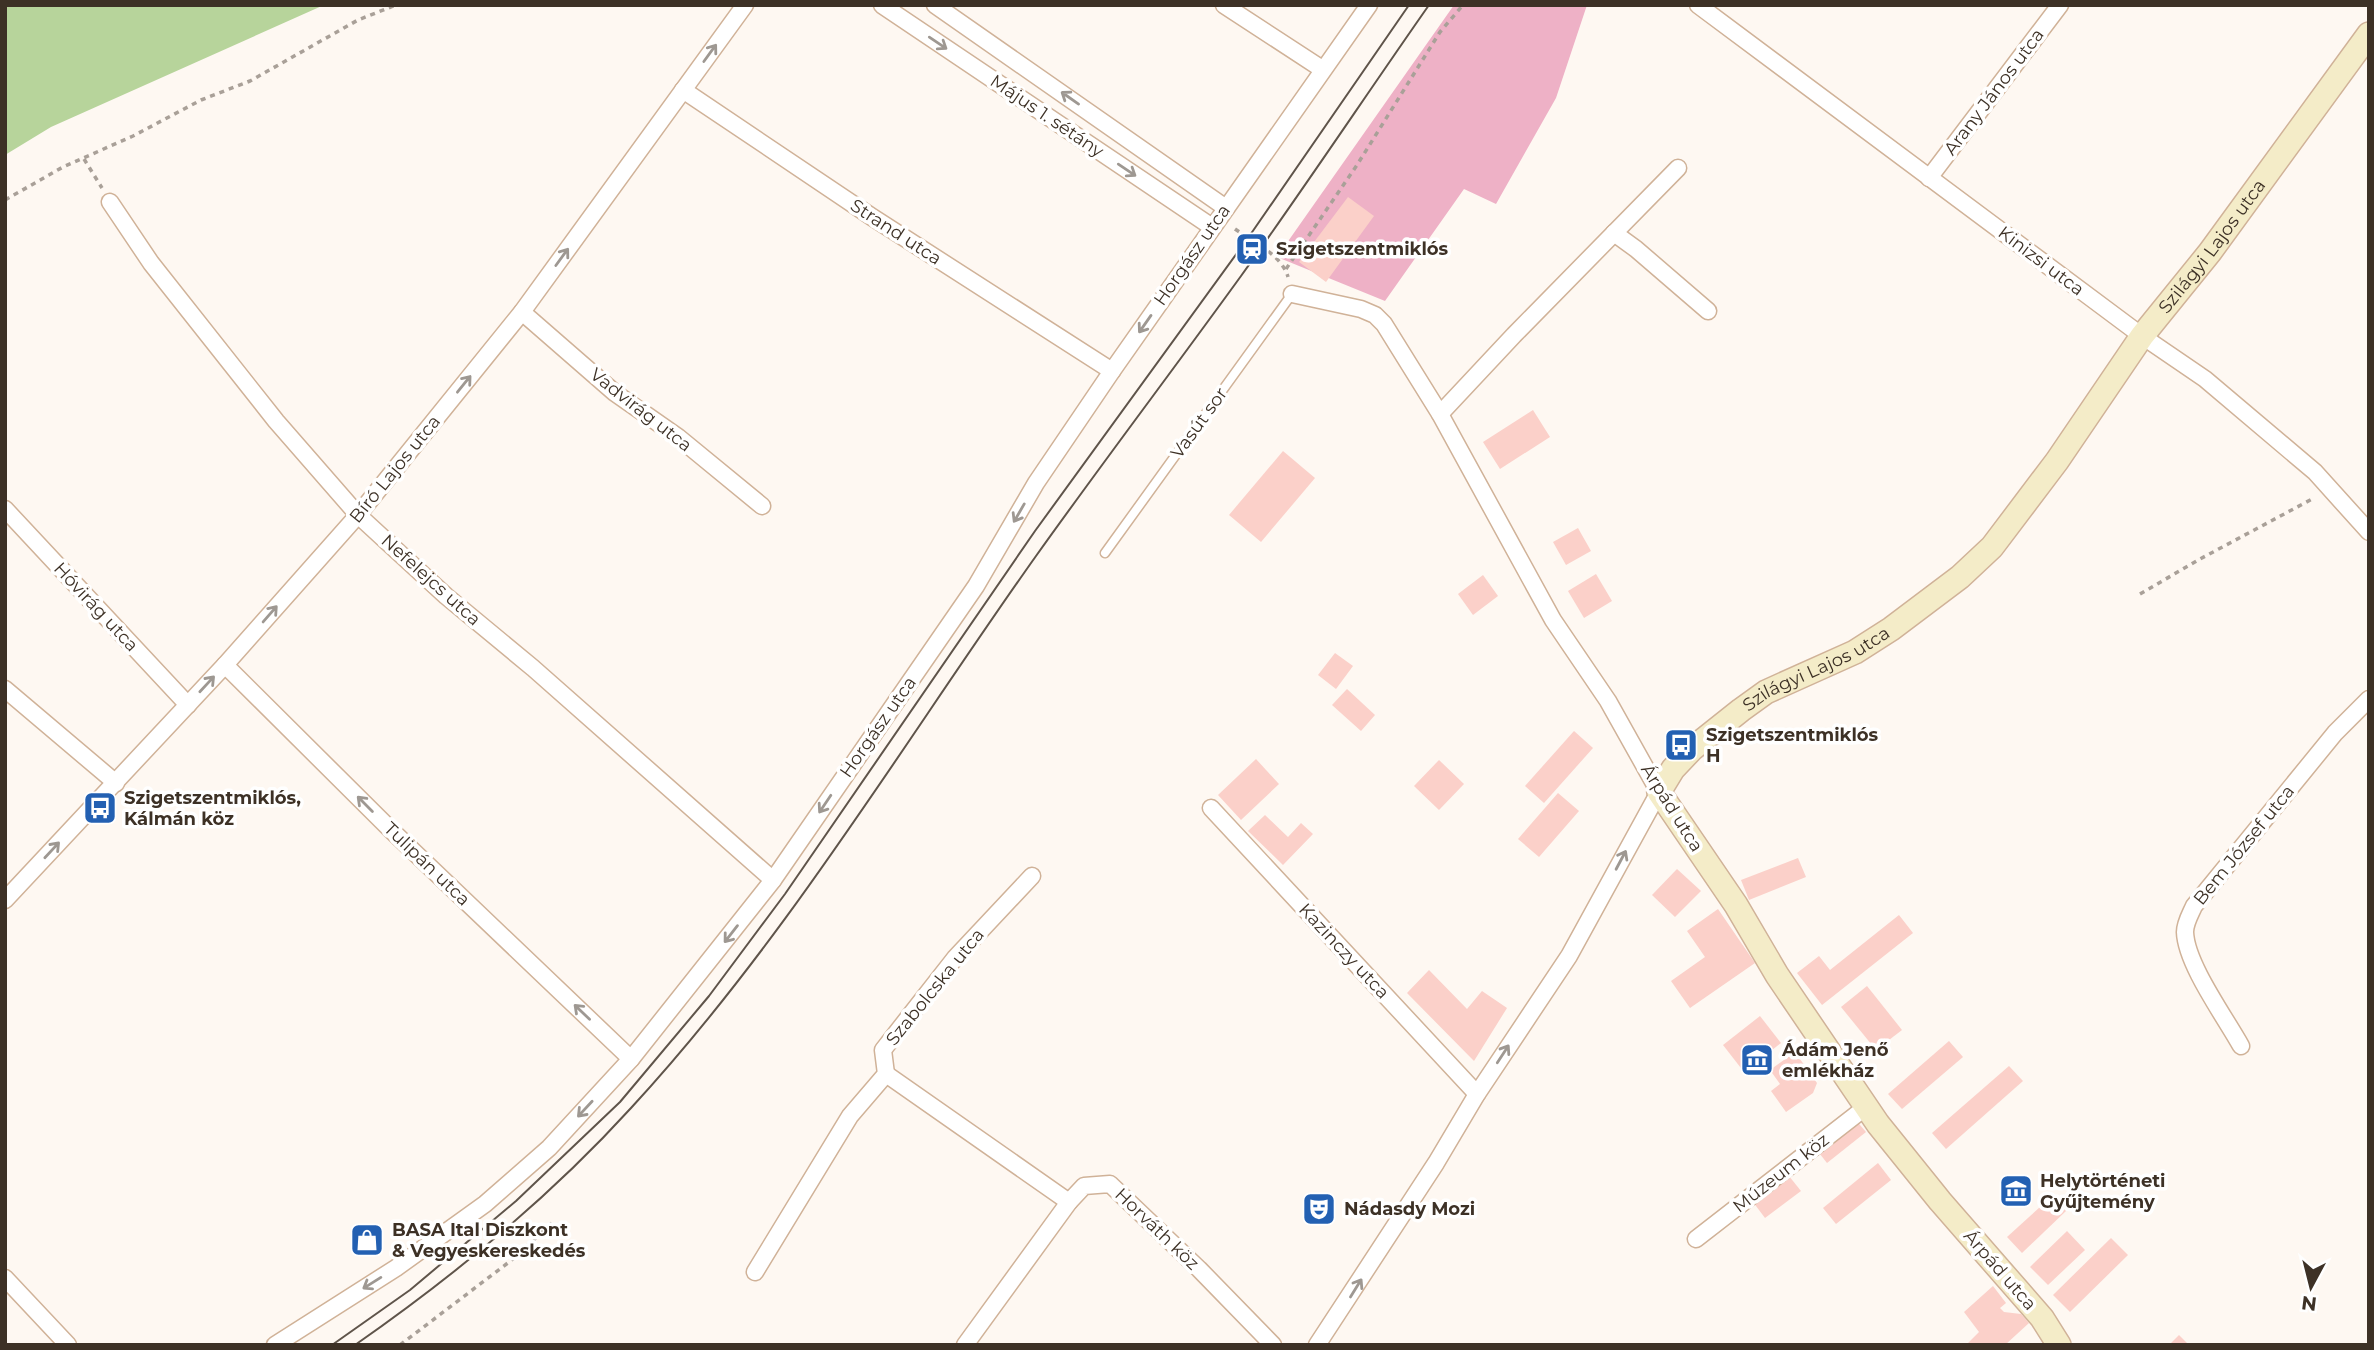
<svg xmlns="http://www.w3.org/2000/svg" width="2374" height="1350" viewBox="0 0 2374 1350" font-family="Montserrat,sans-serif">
	<rect width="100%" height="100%" fill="#fef8f2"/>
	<path fill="#eeb1c6" d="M1454,5H1587L1556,98L1496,204L1464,189L1385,301L1277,257Z"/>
	<path fill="#b7d49b" d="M5,5H324L51,127L5,155Z"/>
	<g fill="#fbd0c9">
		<path d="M1348,197L1374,216L1326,282L1299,262Z"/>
		<path d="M1533,410L1550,437L1500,469L1483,442Z"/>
		<path d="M1283,451L1315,478L1261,542L1229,515Z"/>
		<path d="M1578,528L1591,551L1566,565L1553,542Z"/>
		<path d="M1596,574L1612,601L1584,618L1568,591Z"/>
		<path d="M1483,575L1498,596L1473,615L1458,594Z"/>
		<path d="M1335,653L1353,666L1336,689L1318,675Z"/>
		<path d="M1347,689L1375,715L1361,731L1332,705Z"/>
		<path d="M1574,731L1593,748L1544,803L1525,786Z"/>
		<path d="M1256,759L1279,784L1241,820L1218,795Z"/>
		<path d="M1439,760L1464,784L1439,810L1414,786Z"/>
		<path d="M1558,793L1579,811L1539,857L1518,839Z"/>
		<path d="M1265,815L1288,837L1301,823L1313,834L1283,865L1248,831Z"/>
		<path d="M1798,858L1806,877L1749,900L1741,880Z"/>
		<path d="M1677,869L1701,891L1675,917L1652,895Z"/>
		<path d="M1718,909L1755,963L1690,1008L1671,981L1705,957L1687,931Z"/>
		<path d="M1899,915L1913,933L1822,1005L1797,973L1819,956L1830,970Z"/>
		<path d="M1429,970L1467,1009L1482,991L1507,1008L1474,1061L1407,993Z"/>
		<path d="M1867,986L1902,1030L1876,1050L1841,1007Z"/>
		<path d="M1760,1016L1781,1043L1744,1072L1723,1045Z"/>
		<path d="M1949,1041L1963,1057L1902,1109L1888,1094Z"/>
		<path d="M1795,1052L1817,1083L1813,1093L1786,1112L1771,1091L1780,1084L1770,1070Z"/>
		<path d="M2009,1066L2023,1081L1946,1149L1932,1133Z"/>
		<path d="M1854,1118L1866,1132L1827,1163L1816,1149Z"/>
		<path d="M1878,1163L1891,1180L1836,1224L1823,1208Z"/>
		<path d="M1785,1171L1801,1191L1765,1218L1750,1198Z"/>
		<path d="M2052,1196L2066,1211L2022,1253L2007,1237Z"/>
		<path d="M2067,1231L2085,1250L2048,1285L2030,1267Z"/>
		<path d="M2111,1238L2128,1255L2070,1312L2053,1295Z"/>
		<path d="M1993,1286L2006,1303L2000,1308L2004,1312L2021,1314L2029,1323L2005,1345H1966L1979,1332L1964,1312Z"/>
		<path d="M2179,1335L2189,1345H2169Z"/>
	</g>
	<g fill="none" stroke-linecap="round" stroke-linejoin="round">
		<defs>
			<path id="lane" d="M1105,553L1292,294"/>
			<g id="street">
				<path d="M882,5L1212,227"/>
				<path d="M935,5L1226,208"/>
				<path d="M1224,5L1322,69"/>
				<path d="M1698,5L2142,336L2205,379L2315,472L2369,532"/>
				<path d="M683,90L872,217L1112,371"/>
				<path d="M1929,178L2060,5"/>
				<path d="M110,202L151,263L276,421L358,515L446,596L533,668L773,880"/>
				<path d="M1614,233L1636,249L1708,311"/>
				<path d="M1292,294L1361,309L1375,315L1384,324L1440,414L1553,620L1608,701L1659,792L1569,956L1477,1094L1436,1163L1317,1345"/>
				<path d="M522,312L615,393L678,437L762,506"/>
				<path d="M1440,414L1514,335L1678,168"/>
				<path d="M5,509L188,705"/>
				<path d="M225,665L390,829L631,1059"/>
				<path d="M5,689L116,783"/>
				<path d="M1211,808L1477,1094"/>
				<path d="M5,900L225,665L358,515L522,312L745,5"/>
				<path d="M2241,1046C2225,1017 2186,964 2185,932C2185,923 2190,915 2194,906L2335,733L2369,699"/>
				<path d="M886,1074L1069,1202"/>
				<path d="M1696,1239L1866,1107"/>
				<path d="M755,1272L850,1116L886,1074L883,1050L955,958L1032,876"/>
				<path d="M5,1278L68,1345"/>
				<path d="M275,1345L396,1268L485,1204L549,1148L631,1059L773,880L976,586L1036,483L1112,371L1369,5"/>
				<path d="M965,1345L1069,1202L1084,1186L1110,1184L1199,1269L1273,1345"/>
			</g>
			<g id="secondary">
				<path id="s1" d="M2059,1345L2042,1318L1940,1201L1878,1124L1777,975L1736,905L1659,792L1673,769L1692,749L1741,710L1766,692L1855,652L1891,629L1960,577L1992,547L2057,461L2142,336L2210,252L2369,34"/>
			</g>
		</defs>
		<use href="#lane" stroke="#d0b298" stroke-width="11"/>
		<use href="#street" stroke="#d0b298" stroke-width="19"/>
		<use href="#secondary" stroke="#d0b298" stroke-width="26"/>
		<g stroke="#a9a098" stroke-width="3.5" stroke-dasharray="5 5" stroke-linecap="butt">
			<path d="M84,159L102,188"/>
			<path d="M5,200L63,167L133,136L201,100L250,81L358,20L396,5"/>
			<path d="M1235,229C1252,241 1282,255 1288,277"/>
			<path d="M1286,269L1357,165L1440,32L1463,5"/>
			<path d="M2140,594L2200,559L2314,498"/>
			<path d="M400,1345L513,1259L553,1222"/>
		</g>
		<use href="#lane" stroke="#fff" stroke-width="8"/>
		<use href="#street" stroke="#fff" stroke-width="16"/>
		<use href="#secondary" stroke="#f4ecc8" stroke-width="23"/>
		<g stroke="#5f544a" stroke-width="2">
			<path d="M332,1345L410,1290L516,1201L620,1102L709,996L785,894L1035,531L1248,238L1409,5"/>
			<path d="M355,1345C454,1276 550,1197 631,1108C786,940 904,742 1036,556C1103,462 1173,370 1241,276C1305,187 1366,95 1429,5"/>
		</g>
	</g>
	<defs><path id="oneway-shaft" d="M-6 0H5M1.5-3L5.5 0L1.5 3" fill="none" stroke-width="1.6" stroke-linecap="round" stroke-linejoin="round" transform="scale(1.75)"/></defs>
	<g stroke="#9e9892">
		<use href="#oneway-shaft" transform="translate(938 43) rotate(34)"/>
		<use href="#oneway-shaft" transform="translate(710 53) rotate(-54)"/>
		<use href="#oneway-shaft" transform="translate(1070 98) rotate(-145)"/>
		<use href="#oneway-shaft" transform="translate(1127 170) rotate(34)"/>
		<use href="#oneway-shaft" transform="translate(562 257) rotate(-54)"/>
		<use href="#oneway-shaft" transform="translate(1145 324) rotate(125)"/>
		<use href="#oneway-shaft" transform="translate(464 384) rotate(-51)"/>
		<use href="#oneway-shaft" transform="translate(1019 513) rotate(120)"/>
		<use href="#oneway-shaft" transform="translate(270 614) rotate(-49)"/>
		<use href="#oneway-shaft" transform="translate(207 684) rotate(-47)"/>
		<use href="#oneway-shaft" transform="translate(365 804) rotate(-135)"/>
		<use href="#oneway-shaft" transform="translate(825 804) rotate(124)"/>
		<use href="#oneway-shaft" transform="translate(52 850) rotate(-47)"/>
		<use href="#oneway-shaft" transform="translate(1621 860) rotate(-62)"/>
		<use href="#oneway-shaft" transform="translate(731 934) rotate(128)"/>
		<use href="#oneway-shaft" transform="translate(582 1012) rotate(-136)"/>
		<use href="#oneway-shaft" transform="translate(1503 1054) rotate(-57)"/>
		<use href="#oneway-shaft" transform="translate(585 1109) rotate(133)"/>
		<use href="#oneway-shaft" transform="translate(372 1283) rotate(148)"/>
		<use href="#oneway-shaft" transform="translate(1356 1288) rotate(-58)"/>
	</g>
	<defs>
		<symbol id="station-square" viewBox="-11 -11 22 22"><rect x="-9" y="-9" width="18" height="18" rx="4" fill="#2360b2" stroke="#fff"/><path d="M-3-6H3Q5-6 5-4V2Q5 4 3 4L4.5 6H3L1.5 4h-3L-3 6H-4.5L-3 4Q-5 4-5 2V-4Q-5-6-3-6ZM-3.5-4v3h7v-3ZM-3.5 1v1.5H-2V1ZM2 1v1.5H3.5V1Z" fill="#fff"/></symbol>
		<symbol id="bus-square" viewBox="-11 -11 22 22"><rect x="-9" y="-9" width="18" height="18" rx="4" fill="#2360b2" stroke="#fff"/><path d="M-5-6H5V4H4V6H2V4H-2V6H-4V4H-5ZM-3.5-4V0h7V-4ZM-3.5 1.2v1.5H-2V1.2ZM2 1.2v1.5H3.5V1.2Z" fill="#fff"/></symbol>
		<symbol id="museum-square" viewBox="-11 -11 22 22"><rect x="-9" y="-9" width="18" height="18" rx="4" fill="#2360b2" stroke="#fff"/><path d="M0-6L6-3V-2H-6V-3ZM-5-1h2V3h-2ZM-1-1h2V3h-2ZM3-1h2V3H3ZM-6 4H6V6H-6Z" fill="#fff"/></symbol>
		<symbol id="theatre-square" viewBox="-11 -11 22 22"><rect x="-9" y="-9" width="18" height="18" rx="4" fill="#2360b2" stroke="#fff"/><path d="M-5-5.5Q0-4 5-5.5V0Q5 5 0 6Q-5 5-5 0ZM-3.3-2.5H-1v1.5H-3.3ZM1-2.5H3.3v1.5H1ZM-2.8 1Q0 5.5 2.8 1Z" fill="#fff"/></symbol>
		<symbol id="shop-square" viewBox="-11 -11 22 22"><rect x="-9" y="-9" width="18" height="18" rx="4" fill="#2360b2" stroke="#fff"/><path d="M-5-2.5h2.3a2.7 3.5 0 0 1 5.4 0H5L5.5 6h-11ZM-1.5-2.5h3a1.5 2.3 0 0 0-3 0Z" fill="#fff"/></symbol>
	</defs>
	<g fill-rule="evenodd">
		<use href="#station-square" x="1233" y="230" width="38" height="38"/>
		<use href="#bus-square" x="1662" y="726" width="38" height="38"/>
		<use href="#bus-square" x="81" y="789" width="38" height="38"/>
		<use href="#museum-square" x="1738" y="1041" width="38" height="38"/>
		<use href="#museum-square" x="1997" y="1172" width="38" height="38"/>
		<use href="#theatre-square" x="1300" y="1190" width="38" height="38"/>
		<use href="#shop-square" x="348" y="1221" width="38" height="38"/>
	</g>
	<g text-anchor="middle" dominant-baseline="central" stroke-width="7" stroke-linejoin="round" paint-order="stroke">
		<g font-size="18" fill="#3d3126" stroke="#fff">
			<text transform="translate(1994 92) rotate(-53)">Arany János utca</text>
			<text transform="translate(1047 116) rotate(34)">Május 1. sétány</text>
			<text transform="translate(896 232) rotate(33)">Strand utca</text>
			<text stroke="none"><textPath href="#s1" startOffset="1475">Szilágyi Lajos utca</textPath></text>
			<text transform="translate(1192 255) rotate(-55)">Horgász utca</text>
			<text transform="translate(2041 261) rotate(37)">Kinizsi utca</text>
			<text transform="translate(641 410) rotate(38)">Vadvirág utca</text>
			<text transform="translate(1199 423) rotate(-54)">Vasút sor</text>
			<text transform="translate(395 469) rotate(-51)">Bíró Lajos utca</text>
			<text transform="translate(431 580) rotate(42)">Nefelejcs utca</text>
			<text transform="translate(96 607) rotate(47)">Hóvirág utca</text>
			<text stroke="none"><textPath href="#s1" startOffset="887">Szilágyi Lajos utca</textPath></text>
			<text transform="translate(878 727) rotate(-55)">Horgász utca</text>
			<text transform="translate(1672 808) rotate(58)">Árpád utca</text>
			<text transform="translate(2244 845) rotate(-51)">Bem József utca</text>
			<text transform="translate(427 864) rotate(44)">Tulipán utca</text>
			<text transform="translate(1344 951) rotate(47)">Kazinczy utca</text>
			<text transform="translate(935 987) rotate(-51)">Szabolcska utca</text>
			<text transform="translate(1781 1173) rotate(-38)">Múzeum köz</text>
			<text transform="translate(1157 1229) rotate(44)">Horváth köz</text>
			<text transform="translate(2000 1270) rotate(49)">Árpád utca</text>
		</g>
		<g font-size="18" font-weight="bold" fill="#3d3126" stroke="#fff" text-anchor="start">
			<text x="1276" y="249">Szigetszentmiklós</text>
			<text x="1706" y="735">Szigetszentmiklós<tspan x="1706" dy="21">H</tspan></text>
			<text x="124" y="798">Szigetszentmiklós,<tspan x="124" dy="21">Kálmán köz</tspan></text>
			<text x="1782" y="1050">Ádám Jenő<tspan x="1782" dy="21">emlékház</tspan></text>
			<text x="2040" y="1181">Helytörténeti<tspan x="2040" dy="21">Gyűjtemény</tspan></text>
			<text x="1344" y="1209">Nádasdy Mozi</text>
			<text x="392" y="1230">BASA Ital Diszkont<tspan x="392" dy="21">&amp; Vegyeskereskedés</tspan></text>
		</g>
	</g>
	<rect width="2374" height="1350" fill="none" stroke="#3d3126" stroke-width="14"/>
	<g transform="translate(2311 1287) rotate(187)" stroke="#ffffff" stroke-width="5" paint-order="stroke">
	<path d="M0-5L12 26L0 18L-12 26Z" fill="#3d3126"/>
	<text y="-10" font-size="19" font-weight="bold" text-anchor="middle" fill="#3d3126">N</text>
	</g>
</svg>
